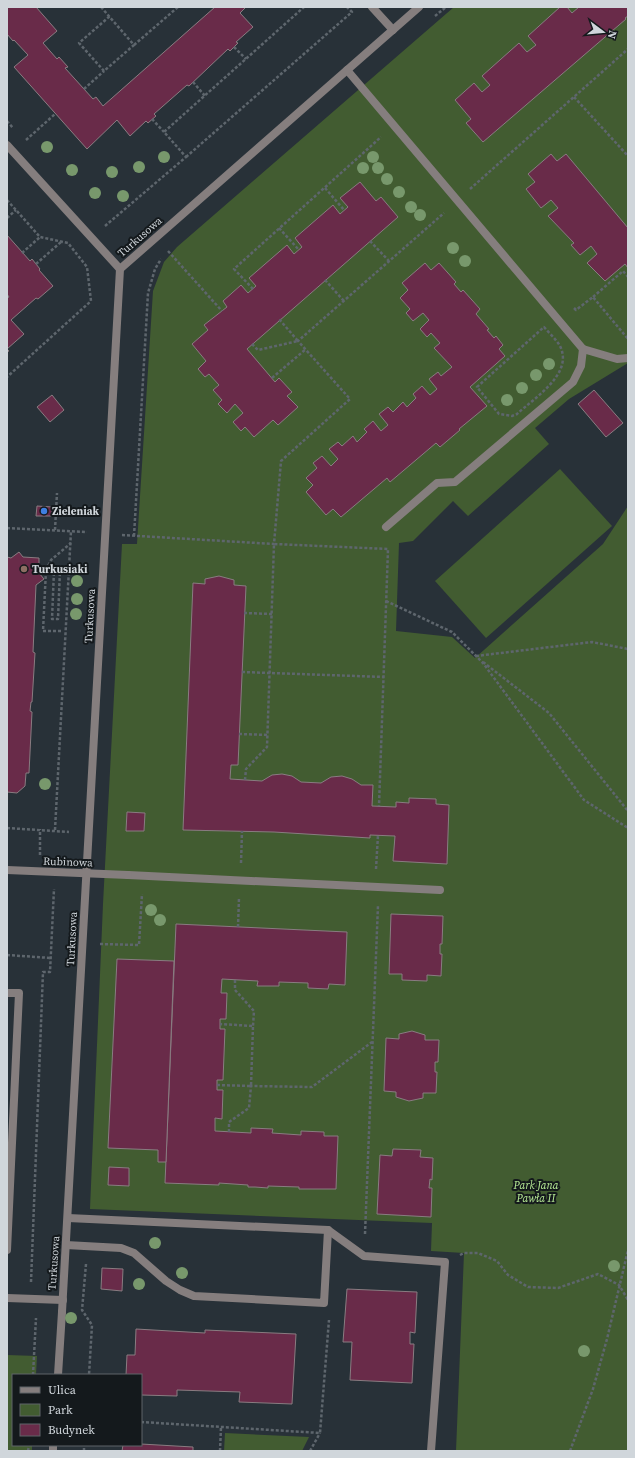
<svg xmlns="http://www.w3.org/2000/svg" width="635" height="1458" viewBox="0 0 635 1458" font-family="'Source Serif 4',serif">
	<rect width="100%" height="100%" fill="#283138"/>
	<g fill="#425c31">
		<path d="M454,7H628V363L569,399L535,428L549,444L468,516L453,501L413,541L399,543L396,631L452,637L475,658L603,544L628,506V1451H456L464,1253L431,1251L432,1223L90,1209L103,904L122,544H137L153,291L164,262L177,247Z"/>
		<path d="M560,469L612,526L486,638L435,581Z"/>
		<path d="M7,1355L37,1356L36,1375H13V1445H32V1451H7Z"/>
		<path d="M225,1433L309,1437L302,1451H224Z"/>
	</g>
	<g fill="#692b49" stroke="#897c81">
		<path d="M7,7H36L57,31L43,43L57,59L59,57L68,67L65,68L93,99L96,97L103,106L215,7H246L240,13L253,27L236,42L238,43L230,51L228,49L189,86L187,85L154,114L156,116L148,123L146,121L130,136L117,120L87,149L14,67L28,55L14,40L13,41L7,34Z"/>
		<path d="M560,7H567L572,13L579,7H628V16L625,18L626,19L483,142L466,123L471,119L455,100L474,83L482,92L490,85L482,76L519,43L527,52L536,45L528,36Z"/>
		<path d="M551,154L557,161L566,154L628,228V268L625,264L605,281L587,263L597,254L591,246L580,255L571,245L574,243L548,216L558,208L551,200L541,208L526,189L535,182L528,174Z"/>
		<path d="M360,182L376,201L381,197L398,217L247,349L275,382L279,378L292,392L287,396L298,407L278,425L273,420L254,437L245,427L241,431L233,422L243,413L235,404L227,413L218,404L222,400L213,390L219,385L209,374L205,377L198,369L206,361L192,344L208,330L204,325L227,307L223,301L241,285L248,293L256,286L249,278L287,245L294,254L302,247L295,238L333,205L340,214L348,207L340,198Z"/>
		<path d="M7,235L30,261L32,259L40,269L39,270L53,286L38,299L36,298L11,320L24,334L7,349L9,351L7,352V298L9,297L7,294Z"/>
		<path d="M425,263L431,270L439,263L456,282L454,284L461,292L463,290L480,309L476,314L489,329L487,330L494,338L496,336L503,345L499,349L505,356L470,387L487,406L459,429L460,430L440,447L436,443L390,482L387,478L341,517L333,509L326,515L306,492L313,485L306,478L317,468L313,463L322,456L331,466L338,459L329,449L338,442L342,446L353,436L357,442L367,432L364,429L373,421L381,431L388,425L379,414L388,407L393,412L403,402L407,407L416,398L413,394L422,386L430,395L437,389L429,379L438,372L441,376L452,367L434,348L440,343L431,333L427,337L420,329L429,320L423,313L413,321L406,313L410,309L400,298L408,290L402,283Z"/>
		<path d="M594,390L623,423L606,437L578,404Z"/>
		<path d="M52,395L64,410L50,422L37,407Z"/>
		<path d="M37,506L52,507V516H36Z"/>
		<path d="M19,552L23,557L39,558V573L44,579L36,585L33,652L35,653L32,702H31L30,711L32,712L29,773H26L25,786L17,793L7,792V557L11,558Z"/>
		<path d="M219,576L234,580V585L246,586L238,765H231L230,779L262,781L272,775L282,774L292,776L301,782L321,783L331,777L342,776L352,779L361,785H373L372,806L396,807V802L409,803V798L436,799V804L449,805L447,864L393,861L395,836L370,835V838L274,832L183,830L193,583L205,584V579Z"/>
		<path d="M127,812L145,813L144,831H126Z"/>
		<path d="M391,914L443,916L442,944H440V954H442L441,976L427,975V981L402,980V974H389Z"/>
		<path d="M176,924L347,932L345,985L329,984L328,989L308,988V983L279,982V986H257L258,981L222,979L221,993H227L226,1019H220V1029H225L223,1080H217V1090H223L222,1119L215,1118V1131L251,1133V1128L273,1129L272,1133L301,1135V1131L324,1132V1136H338L336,1189H299V1187L268,1186V1188L255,1187H248V1185L219,1183V1185L165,1183Z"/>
		<path d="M117,959L174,961L166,1162H158V1150L108,1148Z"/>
		<path d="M412,1031L425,1035V1040H439L438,1062H435V1072H437L436,1093H423V1098L409,1101L396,1097V1092L384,1091L386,1038L399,1039V1034Z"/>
		<path d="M393,1149L421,1150L420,1157L433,1158L432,1180L430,1179L429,1188H432L431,1217L377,1214L380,1155L392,1156Z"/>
		<path d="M109,1167L129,1168V1186L108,1185Z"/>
		<path d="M102,1268L123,1269L122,1291L101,1289Z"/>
		<path d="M347,1289L417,1292L415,1333L410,1332V1344H414L412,1383L350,1380L352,1342H343Z"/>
		<path d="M136,1329L205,1333V1330L296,1334L292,1404L239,1402L240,1392L177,1390V1396L141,1395V1375H126L127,1355H135Z"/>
		<path d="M141,1444L193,1447V1451H122L123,1445Z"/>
	</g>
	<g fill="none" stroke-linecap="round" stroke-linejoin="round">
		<g stroke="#5e666d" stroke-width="2.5" stroke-dasharray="3 2" stroke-linecap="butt">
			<path d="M101,7L134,45L104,71L79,43L110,16"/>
			<path d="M435,16L446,7"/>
			<path d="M134,45L178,7"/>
			<path d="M234,47L246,59"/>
			<path d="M193,82L205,96"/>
			<path d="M84,89L104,71"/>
			<path d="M574,97L628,156"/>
			<path d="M152,119L164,132"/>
			<path d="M7,121L13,128"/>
			<path d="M26,140L55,114"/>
			<path d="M186,157L352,12L347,7"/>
			<path d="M325,188L344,210"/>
			<path d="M470,189L628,49"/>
			<path d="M7,200L40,237L68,243L87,267L91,301L7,377"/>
			<path d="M7,218L16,210"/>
			<path d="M105,226L186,157L164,132L304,7"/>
			<path d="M279,228L299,250"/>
			<path d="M370,241L389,261"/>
			<path d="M168,251L222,311"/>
			<path d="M22,253L40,237"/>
			<path d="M36,264L61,242"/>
			<path d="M325,280L344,301"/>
			<path d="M253,289L234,269L381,137"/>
			<path d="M593,297L623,271L628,277"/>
			<path d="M574,308L576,310L593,297L628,339"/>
			<path d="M544,327C549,333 556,339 560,346C574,374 534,398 517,414L512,416L499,414L477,387Z"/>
			<path d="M252,344L258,350L298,341L279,319"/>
			<path d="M272,378L306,349"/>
			<path d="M7,528L87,532"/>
			<path d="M55,530L57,493"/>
			<path d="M122,535L274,544L281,461L350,399L298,341L444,213"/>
			<path d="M134,536L148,293L155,269L161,259"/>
			<path d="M46,570L51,560L71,543"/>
			<path d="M386,601L452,632L483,663L584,800L628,828"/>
			<path d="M244,613L272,614"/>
			<path d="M61,631H43L46,570H54L52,619H58L60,570L69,565"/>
			<path d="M476,656L592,642L628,649"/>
			<path d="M483,662L549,713L628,811"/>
			<path d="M242,672L384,677"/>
			<path d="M239,734L268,735"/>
			<path d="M245,780L246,769L267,747L274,544L388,549L379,806"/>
			<path d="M7,828L69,832"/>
			<path d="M55,830L71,531"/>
			<path d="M40,855V829"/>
			<path d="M241,863L242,831"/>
			<path d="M376,869L378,835"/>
			<path d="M238,927L239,898"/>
			<path d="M100,944L139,945L142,894"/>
			<path d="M7,955L51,958"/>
			<path d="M235,980V990L254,1011L253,1026"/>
			<path d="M217,1085L251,1086L253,1026L220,1024"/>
			<path d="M229,1132V1122L249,1108L251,1086L312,1087L372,1042"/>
			<path d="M365,1234L378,905"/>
			<path d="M460,1255L464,1253H478L497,1261L508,1275L528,1287L558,1288L598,1274L619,1285L628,1300"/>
			<path d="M86,1264L82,1310L92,1325L89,1375"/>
			<path d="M31,1282L43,972H50L54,889"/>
			<path d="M33,1375L36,1318"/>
			<path d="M141,1422L320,1433L329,1320"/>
			<path d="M28,1451L29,1445"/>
			<path d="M84,1451V1445"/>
			<path d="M220,1451L221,1427"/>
			<path d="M310,1451L320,1433"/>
			<path d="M570,1451L593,1389L607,1339L628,1250"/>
		</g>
		<g stroke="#857e7e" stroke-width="8">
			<path d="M372,7L393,30"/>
			<path d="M347,70L583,349L617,359L628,358"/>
			<path d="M7,145L120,269"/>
			<path d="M386,527L437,483L455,482L573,382L581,366L583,349"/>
			<path d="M128,875L440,890"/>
			<path d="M7,993H19L7,1250"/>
			<path d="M68,1218L328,1230L364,1256L445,1262L431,1451"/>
			<path d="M66,1245L121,1248L134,1253L166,1281L180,1290L194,1296L324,1303L328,1230"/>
			<path d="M7,1298L63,1300"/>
			<path d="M58,1375L62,1312"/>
			<path d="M53,1451V1445"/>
		</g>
		<g stroke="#857e7e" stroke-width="8">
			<path d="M7,870L128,875"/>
			<path d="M62,1312L120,269L419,7"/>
		</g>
	</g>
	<g fill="#78986c">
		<circle cx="47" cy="147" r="6"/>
		<circle cx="164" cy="157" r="6"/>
		<circle cx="373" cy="157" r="6"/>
		<circle cx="139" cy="167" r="6"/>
		<circle cx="363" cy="168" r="6"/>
		<circle cx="378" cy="168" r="6"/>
		<circle cx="72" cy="170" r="6"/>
		<circle cx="112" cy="172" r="6"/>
		<circle cx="387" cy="179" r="6"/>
		<circle cx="399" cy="192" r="6"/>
		<circle cx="95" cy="193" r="6"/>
		<circle cx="123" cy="196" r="6"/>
		<circle cx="411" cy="207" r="6"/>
		<circle cx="420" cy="215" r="6"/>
		<circle cx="453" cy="248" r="6"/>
		<circle cx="465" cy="261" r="6"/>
		<circle cx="549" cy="364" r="6"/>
		<circle cx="536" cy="375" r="6"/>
		<circle cx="522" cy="388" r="6"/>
		<circle cx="507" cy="400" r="6"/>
		<circle cx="77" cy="581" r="6"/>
		<circle cx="77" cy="599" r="6"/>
		<circle cx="76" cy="614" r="6"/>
		<circle cx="45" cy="784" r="6"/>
		<circle cx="151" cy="910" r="6"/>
		<circle cx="160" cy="920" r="6"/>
		<circle cx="155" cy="1243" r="6"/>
		<circle cx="614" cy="1266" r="6"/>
		<circle cx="182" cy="1273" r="6"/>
		<circle cx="139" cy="1284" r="6"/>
		<circle cx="71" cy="1318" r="6"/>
		<circle cx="584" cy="1351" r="6"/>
	</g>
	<circle fill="#3f7fe0" stroke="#14191c" stroke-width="1.5" cx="44" cy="511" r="4"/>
	<circle fill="#8d6e63" stroke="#14191c" stroke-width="1.5" cx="24" cy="569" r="4"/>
	<g text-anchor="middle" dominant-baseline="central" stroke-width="4" stroke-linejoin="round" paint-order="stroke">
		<g font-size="11" fill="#d0d6db" stroke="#14191c">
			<text transform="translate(140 237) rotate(-41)">Turkusowa</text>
			<text transform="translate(90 616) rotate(-87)">Turkusowa</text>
			<text transform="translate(68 862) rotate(2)">Rubinowa</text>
			<text transform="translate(72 939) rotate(-87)">Turkusowa</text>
			<text transform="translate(54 1263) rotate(-86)">Turkusowa</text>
		</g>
		<g font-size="11" font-weight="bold" fill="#d0d6db" stroke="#14191c" text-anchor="start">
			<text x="52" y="511">Zieleniak</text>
			<text x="32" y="569">Turkusiaki</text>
		</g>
		<g font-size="11" font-style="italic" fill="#b9ed97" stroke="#14191c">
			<text x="536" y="1185">Park Jana<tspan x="536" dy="13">Pawła II</tspan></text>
		</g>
	</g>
	<rect width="635" height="1458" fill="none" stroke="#d0d6db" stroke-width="16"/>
	<rect x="12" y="1374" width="130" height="72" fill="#14191c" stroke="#5f6568"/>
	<rect x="20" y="1387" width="20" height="6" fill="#857e7e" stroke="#5f6568"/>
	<text x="48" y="1394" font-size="12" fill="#d0d6db">Ulica</text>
	<rect x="20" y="1404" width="20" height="12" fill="#425c31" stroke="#5f6568"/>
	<text x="48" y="1414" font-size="12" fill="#d0d6db">Park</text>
	<rect x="20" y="1424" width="20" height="12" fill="#692b49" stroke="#5f6568"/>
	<text x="48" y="1434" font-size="12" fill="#d0d6db">Budynek</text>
	<g transform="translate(603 32) rotate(106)" stroke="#14191c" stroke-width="3" paint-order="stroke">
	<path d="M0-3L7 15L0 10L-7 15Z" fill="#d0d6db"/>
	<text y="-6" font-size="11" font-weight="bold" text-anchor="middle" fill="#d0d6db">N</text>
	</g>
</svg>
